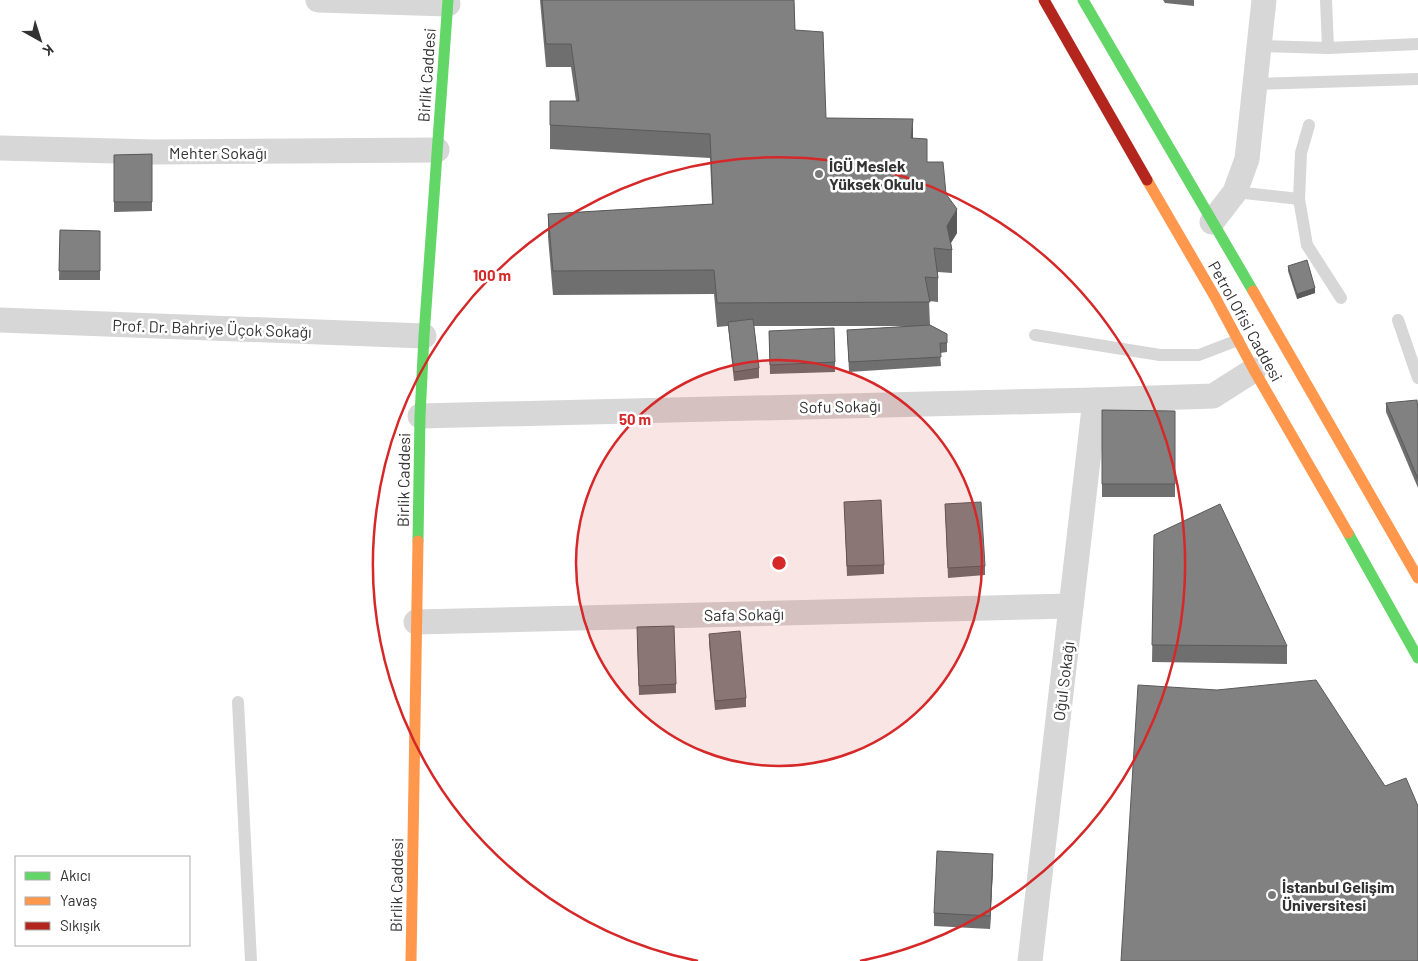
<svg xmlns="http://www.w3.org/2000/svg" width="1418" height="961" viewBox="0 0 1418 961" font-family="Barlow,sans-serif">
	<rect width="100%" height="100%" fill="#fff"/>
	<g fill="none" stroke-linecap="round" stroke-linejoin="round">
		<g stroke="#d7d7d7" stroke-width="12">
			<path d="M1326,0L1328,48"/>
			<path d="M1259,46L1328,48L1418,44"/>
			<path d="M1255,84L1418,79"/>
			<path d="M1309,125L1301,153L1299,199L1307,245L1341,298"/>
			<path d="M1235,192L1299,199"/>
			<path d="M1398,320L1418,378"/>
			<path d="M1035,335L1160,355H1199L1238,340"/>
			<path d="M238,702L251,961"/>
		</g>
		<g stroke="#d7d7d7" stroke-width="25">
			<path d="M318,0L448,4"/>
			<path d="M0,148L153,152L437,150"/>
			<path d="M1212,222L1235,192L1247,159L1264,0"/>
			<path d="M0,320L424,336"/>
			<path d="M420,416L1095,400L1213,396L1254,370"/>
			<path d="M416,622L1071,606"/>
			<path d="M1030,961L1095,400"/>
		</g>
		<g stroke="#63d668" stroke-width="11">
			<path d="M1083,0L1253,291"/>
			<path d="M1348,533L1418,658"/>
			<path d="M418,541L420,416L424,336L448,0"/>
		</g>
		<g stroke="#ff974d" stroke-width="11">
			<path d="M1147,180L1215,297L1254,370L1348,533"/>
			<path d="M1253,291L1418,578"/>
			<path d="M411,961L418,541"/>
		</g>
		<path stroke="#b3261e" stroke-width="11" d="M1044,0L1147,180"/>
	</g>
	<g fill="#6f6f6f">
		<path d="M540,0H794L795,30L826,118L913,138L946,194L957,233L951,243L952,250V273L938,272V302L929,301L930,325L947,334V352L940,353L941,366L849,372L847,330L912,326H754L759,368V378L734,381L728,326L717,327L714,294L553,295L548,237V214L712,204L710,158L550,149V101H576L571,67H546Z"/>
		<path d="M1163,0H1194V6L1165,3Z"/>
		<path d="M152,154V211L114,212V155Z"/>
		<path d="M60,230L100,231V280H59Z"/>
		<path d="M1288,266L1315,293L1297,299L1288,271Z"/>
		<path d="M769,331L835,362V372L770,374Z"/>
		<path d="M1386,403L1418,410V488L1386,412Z"/>
		<path d="M1102,410L1175,411V497H1102Z"/>
		<path d="M844,502L884,565V574L847,576Z"/>
		<path d="M945,504L985,566V575L948,578Z"/>
		<path d="M1154,535L1287,646V664L1152,662Z"/>
		<path d="M709,634L746,698V707L715,710L709,643Z"/>
		<path d="M637,637L676,684V693L639,695Z"/>
		<path d="M993,867L990,929L934,926V913Z"/>
	</g>
	<g fill="#5a5a5a">
		<path d="M913,119V142L911,138Z"/>
		<path d="M957,209V233L947,249V226Z"/>
		<path d="M1315,288V293L1297,299V294Z"/>
		<path d="M993,854V867L990,929V916Z"/>
	</g>
	<g fill="#818181" stroke="#5a5a5a">
		<path d="M542,0H794L795,30L823,32L826,118L913,119L911,138L927,139V162H943L946,194L957,209L947,226L952,250L934,248L938,278L925,277L930,302L717,303L714,270L553,271L548,214L713,204L710,134L550,125V101H579L571,44H546Z"/>
		<path d="M152,154V202H114V155Z"/>
		<path d="M60,230L100,231V271H59Z"/>
		<path d="M1307,260L1315,288L1297,294L1288,266Z"/>
		<path d="M753,319L759,368L734,372L728,322Z"/>
		<path d="M930,325L947,334V343H940L941,357L849,362L847,330Z"/>
		<path d="M834,328L835,362L770,365L769,331Z"/>
		<path d="M1417,400L1418,410V479L1386,403Z"/>
		<path d="M1102,410L1175,411V484H1102Z"/>
		<path d="M881,500L884,565L847,566L844,502Z"/>
		<path d="M981,502L985,566L948,568L945,504Z"/>
		<path d="M1220,504L1287,646L1152,645L1154,535Z"/>
		<path d="M674,626L676,684L639,686L637,627Z"/>
		<path d="M740,631L746,698L715,701L709,634Z"/>
		<path d="M1316,680L1385,786L1406,778L1418,806V961H1121L1138,685L1217,690Z"/>
		<path d="M937,851L993,854L990,916L934,913Z"/>
	</g>
	<circle cx="779" cy="563" r="203" fill="#d62828" fill-opacity=".12"/>
	<g fill="none" stroke="#d62828" stroke-width="2.5">
		<circle cx="779" cy="563" r="203"/>
		<path d="M698 961A406 406 0 1 1 860 961"/>
	</g>
	<g fill="#7a7a7a" stroke="#fff" stroke-width="2">
		<circle cx="819" cy="174" r="5"/>
		<circle cx="1272" cy="895" r="5"/>
	</g>
	<g text-anchor="middle" dominant-baseline="central" stroke-width="5" stroke-linejoin="round" paint-order="stroke">
		<g font-size="16" fill="#333" stroke="#fff">
			<text transform="translate(426 75) rotate(-86)">Birlik Caddesi</text>
			<text x="218" y="152">Mehter Sokağı</text>
			<text transform="translate(1246 321) rotate(61)">Petrol Ofisi Caddesi</text>
			<text transform="translate(212 328) rotate(2)">Prof. Dr. Bahriye Üçok Sokağı</text>
			<text transform="translate(840 406) rotate(-1)">Sofu Sokağı</text>
			<text transform="translate(403 480) rotate(-89)">Birlik Caddesi</text>
			<text transform="translate(744 614) rotate(-1)">Safa Sokağı</text>
			<text transform="translate(1063 681) rotate(-83)">Oğul Sokağı</text>
			<text transform="translate(396 885) rotate(-89)">Birlik Caddesi</text>
		</g>
		<g font-size="16" font-weight="bold" fill="#333" stroke="#fff" text-anchor="start">
			<text x="829" y="165">İGÜ Meslek<tspan x="829" dy="18">Yüksek Okulu</tspan></text>
			<text x="1282" y="886">İstanbul Gelişim<tspan x="1282" dy="18">Üniversitesi</tspan></text>
		</g>
	</g>
	<circle cx="779" cy="563" r="8" fill="#d62828" stroke="#fff" stroke-width="2.5"/>
	<g font-size="15" text-anchor="middle" font-weight="bold" fill="#d62828" stroke="#fff" stroke-width="5" stroke-linejoin="round" paint-order="stroke">
		<text x="492" y="281">100 m</text>
		<text x="635" y="425">50 m</text>
	</g>
	<rect x="15" y="856" width="175" height="90" fill="#ffffff" stroke="#adadad"/>
	<rect x="25" y="872" width="25" height="8" fill="#63d668" stroke="#adadad"/>
	<text x="60" y="881" font-size="15" fill="#333333">Akıcı</text>
	<rect x="25" y="897" width="25" height="8" fill="#ff974d" stroke="#adadad"/>
	<text x="60" y="906" font-size="15" fill="#333333">Yavaş</text>
	<rect x="25" y="922" width="25" height="8" fill="#b3261e" stroke="#adadad"/>
	<text x="60" y="931" font-size="15" fill="#333333">Sıkışık</text>
	<g transform="translate(40 40) rotate(141)" stroke="#ffffff" stroke-width="4" paint-order="stroke">
	<path d="M0-4L9 19L0 12L-9 19Z" fill="#333333"/>
	<text y="-8" font-size="14" font-weight="bold" text-anchor="middle" fill="#333333">K</text>
	</g>
</svg>
